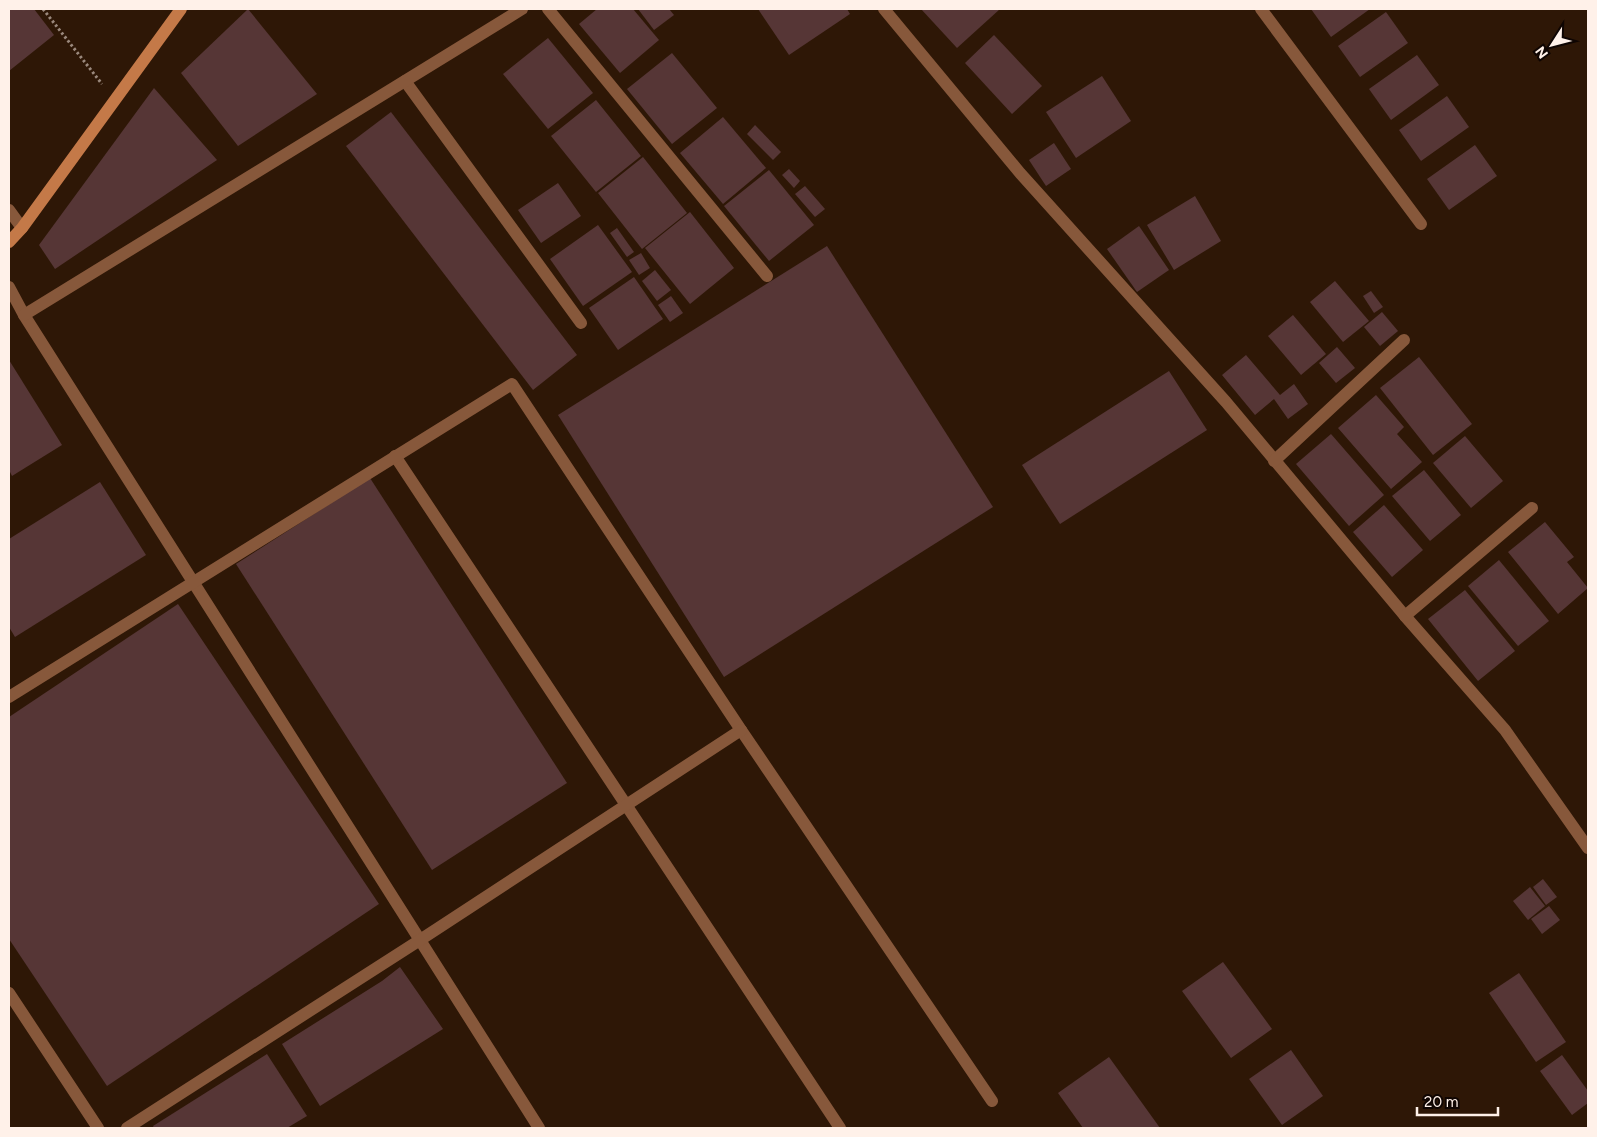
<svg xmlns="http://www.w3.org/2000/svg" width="1597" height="1137" viewBox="0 0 1597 1137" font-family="Figtree,sans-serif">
	<rect width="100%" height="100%" fill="#2e1706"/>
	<g fill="#563636">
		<path d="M9,9H34L54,35L9,71Z"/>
		<path d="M248,9L317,94L238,146L181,73Z"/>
		<path d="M597,9H633L659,40L620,73L579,24Z"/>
		<path d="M638,9H669L674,15L654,30Z"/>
		<path d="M758,9H847L850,14L789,55Z"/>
		<path d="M921,9H1000L957,48Z"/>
		<path d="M1311,9H1370L1331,37Z"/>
		<path d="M1386,12L1408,43L1360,77L1338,46Z"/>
		<path d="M994,35L1042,86L1012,114L965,63Z"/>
		<path d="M548,38L593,93L548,129L503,74Z"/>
		<path d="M672,53L717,108L672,144L627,89Z"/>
		<path d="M1417,55L1439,85L1391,120L1369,89Z"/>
		<path d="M1102,76L1131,121L1076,158L1046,112Z"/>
		<path d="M154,88L217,160L55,269L39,245Z"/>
		<path d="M1447,96L1469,127L1421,161L1399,130Z"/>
		<path d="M596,100L641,156L596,192L551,136Z"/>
		<path d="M391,112L577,355L533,390L346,146Z"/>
		<path d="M723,117L766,168L723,204L680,153Z"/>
		<path d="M755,125L781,152L773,160L747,134Z"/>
		<path d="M1054,143L1071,169L1046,186L1029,160Z"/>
		<path d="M1475,145L1497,176L1449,210L1427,179Z"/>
		<path d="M643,157L687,213L642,249L598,193Z"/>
		<path d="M789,169L800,181L794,188L782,175Z"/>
		<path d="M769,170L814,225L769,261L724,206Z"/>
		<path d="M558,183L581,216L541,243L518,210Z"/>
		<path d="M805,186L825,209L815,217L795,194Z"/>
		<path d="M1195,196L1221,241L1174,270L1147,225Z"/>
		<path d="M690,212L734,268L690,304L645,248Z"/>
		<path d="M598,225L632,272L583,306L550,259Z"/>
		<path d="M1139,226L1169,270L1137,292L1107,249Z"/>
		<path d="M617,228L634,252L627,257L610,233Z"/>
		<path d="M827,246L993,507L724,677L558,415Z"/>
		<path d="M641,253L650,268L639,275L629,260Z"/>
		<path d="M655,270L671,290L657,301L642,281Z"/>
		<path d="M634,277L663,319L618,350L589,308Z"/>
		<path d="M1335,281L1369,321L1343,342L1310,302Z"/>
		<path d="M1371,291L1383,307L1374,313L1363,296Z"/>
		<path d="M671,296L683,313L670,322L658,305Z"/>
		<path d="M1382,312L1398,331L1380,346L1364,327Z"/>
		<path d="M1293,315L1326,354L1301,375L1268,336Z"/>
		<path d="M1337,347L1355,368L1336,383L1319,363Z"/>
		<path d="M1246,355L1280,395L1294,384L1308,404L1288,419L1274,399L1255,415L1222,375Z"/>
		<path d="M1419,357L1472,424L1433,455L1380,388Z"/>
		<path d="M9,360L62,445L12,476L9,470Z"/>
		<path d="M1169,371L1207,430L1060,524L1022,465Z"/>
		<path d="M1376,395L1404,427L1397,434L1422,462L1391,489L1338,428Z"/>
		<path d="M1331,434L1384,495L1349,526L1296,464Z"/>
		<path d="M1465,436L1503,481L1471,508L1433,463Z"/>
		<path d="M1424,470L1461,515L1430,541L1392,496Z"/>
		<path d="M370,478L567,783L432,870L236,564Z"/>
		<path d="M100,482L146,555L15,637L9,627V539Z"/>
		<path d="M1384,505L1423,550L1392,577L1353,532Z"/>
		<path d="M1545,522L1574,557L1567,562L1588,588L1558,614L1508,552Z"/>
		<path d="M1499,560L1549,621L1518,646L1468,586Z"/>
		<path d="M1465,590L1515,651L1478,681L1428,619Z"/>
		<path d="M178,604L379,904L107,1086L9,939V717Z"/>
		<path d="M1543,879L1557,897L1546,905L1533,887Z"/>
		<path d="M1530,887L1545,906L1528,920L1513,901Z"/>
		<path d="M1549,906L1560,920L1542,934L1531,919Z"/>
		<path d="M1223,962L1272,1029L1231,1058L1182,991Z"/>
		<path d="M400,967L443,1029L320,1106L282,1044L382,981Z"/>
		<path d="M1519,973L1566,1042L1536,1062L1489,993Z"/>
		<path d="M1291,1050L1323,1096L1282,1125L1249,1079Z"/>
		<path d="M267,1054L307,1116L287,1128H154L153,1126Z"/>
		<path d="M1562,1055L1588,1091V1103L1572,1115L1540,1071Z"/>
		<path d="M1109,1057L1160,1128H1083L1058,1093Z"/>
	</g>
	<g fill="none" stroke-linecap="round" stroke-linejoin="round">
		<path stroke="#9a887c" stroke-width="3" stroke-dasharray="2.5 2.5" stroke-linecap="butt" d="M43,9L102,84"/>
		<g stroke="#87583b" stroke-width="12">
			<path d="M548,9L767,276"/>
			<path d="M405,81L581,323"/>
			<path d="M9,287L24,315L539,1128"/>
			<path d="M395,456L840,1128"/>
			<path d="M9,697L512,384L741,730L992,1101"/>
			<path d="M9,993L98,1128"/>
			<path d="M127,1128L420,940L741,730"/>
		</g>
		<g stroke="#87583b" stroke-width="12">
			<path d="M884,9L1020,173L1226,402L1405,616L1505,730L1588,848"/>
			<path d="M1261,9L1421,224"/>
			<path d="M9,210L22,228"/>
			<path d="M24,315L522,9"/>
			<path d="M1274,461L1404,340"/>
			<path d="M1405,616L1532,508"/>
		</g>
		<path stroke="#c47948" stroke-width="12" d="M9,242L22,228L181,9"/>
	</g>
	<rect width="1597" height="1137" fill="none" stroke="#fff1e9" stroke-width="20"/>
	<g transform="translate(1552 45) rotate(234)" stroke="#0f0502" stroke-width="4" paint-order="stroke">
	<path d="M0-4L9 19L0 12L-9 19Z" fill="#fff1e9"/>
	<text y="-8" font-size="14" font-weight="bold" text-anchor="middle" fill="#fff1e9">N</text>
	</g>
	<path d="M1417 1107v8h81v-8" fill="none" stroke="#fff1e9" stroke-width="2.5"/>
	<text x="1424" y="1107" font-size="15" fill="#fff1e9" stroke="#0f0502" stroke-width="4" paint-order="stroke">20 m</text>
</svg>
